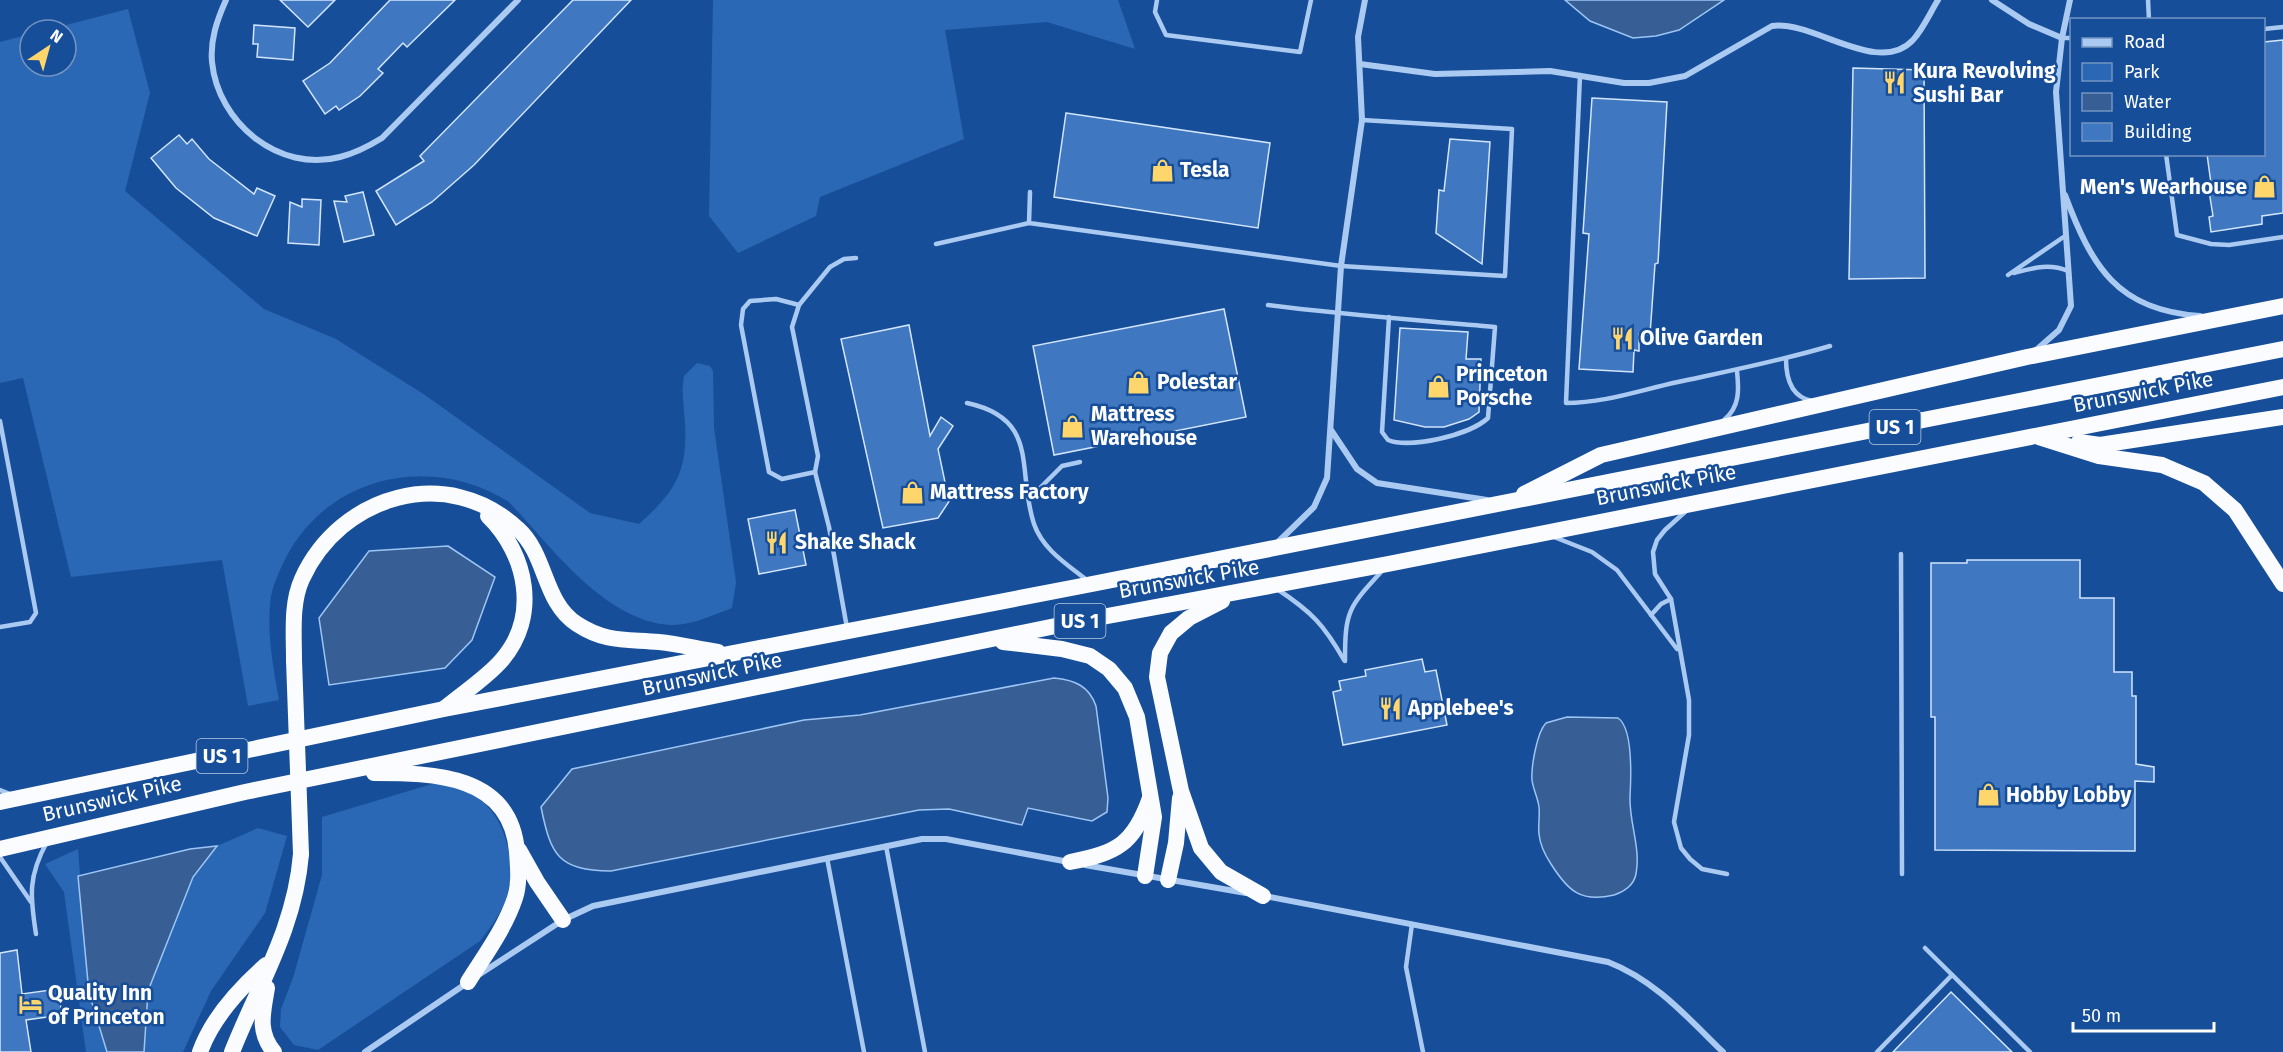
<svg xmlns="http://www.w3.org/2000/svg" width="2283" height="1052" viewBox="0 0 2283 1052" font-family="'Fira Sans',sans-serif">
	<rect width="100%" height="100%" fill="#174e99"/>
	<g fill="#2a68b6">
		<path d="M713,0H1118L1135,49L1047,22L945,30L964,139L820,197L816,216L738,253L709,216Z"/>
		<path d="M128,9L150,93L125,191L264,309L336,339L366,358L425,395L590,513L639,524C675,492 688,472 685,423C684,407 681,391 684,376L697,363L710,366L713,371L714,428L736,582L732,608C713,615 690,626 670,625C603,620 552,547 509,502C435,455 336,473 290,550C283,563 274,581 271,596C266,631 273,666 279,700L248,706L222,560L71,577L23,378L0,383V42L30,34V66H66V30H47Z"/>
		<path d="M432,784C476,785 501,810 509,853C510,861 514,872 513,880C508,903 494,923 480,941L318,1050L294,1045L280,1027L281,1009L293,978L322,875V817Z"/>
		<path d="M258,828L287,836L265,913L211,991L183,1052H144L148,991L193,877L217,846Z"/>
		<path d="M78,849L89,993L107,1052H86L64,892L45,864Z"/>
	</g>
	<g fill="#375e95" stroke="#9dc5f4" stroke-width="1.5">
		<path d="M1565,0H1724L1679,30L1656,36L1633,38L1590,21Z"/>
		<path d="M448,546L495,577L472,640L445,668L329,685L319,618L369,551Z"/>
		<path d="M1054,678C1075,680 1089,686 1096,706L1108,798L1107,812L1092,821L1028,808L1022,825L949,809L919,810L611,871C558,870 551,856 541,807L572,769L804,720L860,715Z"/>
		<path d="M1567,717L1618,718C1633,728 1631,779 1630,797C1629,822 1641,848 1636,874C1634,885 1624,892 1614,895C1581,903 1568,891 1551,864C1545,855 1540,845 1539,834C1538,825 1540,816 1539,807C1538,798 1533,789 1532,780C1531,767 1537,732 1546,723Z"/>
		<path d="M217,846L193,877L148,991L144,1052H107L89,993L78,876L190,849Z"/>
	</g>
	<g fill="#3f77c0" stroke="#d2e5fc" stroke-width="1.5">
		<path d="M280,0H335L308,27Z"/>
		<path d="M390,0H455L407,47L403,43L378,69L383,73L360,96L339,110L336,106L325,114L303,81L330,63Z"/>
		<path d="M573,0H631L474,165L432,202L396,225L376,191L424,161L420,156Z"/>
		<path d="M254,25L295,28L293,60L257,57L258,44H253Z"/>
		<path d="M2283,40V213L2262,216V224L2211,232L2209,217L2213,216L2209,191H2212L2207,154H2264V42Z"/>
		<path d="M1853,68L1924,70L1925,278L1849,279Z"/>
		<path d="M1592,98L1667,102L1658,263L1655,264L1650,335L1639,334V351L1634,350L1633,372L1579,369L1589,234L1583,233Z"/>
		<path d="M1066,113L1270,143L1258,228L1054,197Z"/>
		<path d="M179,135L187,144L192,139L209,159L254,194L257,188L275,196L257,236L214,218L176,188L151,158Z"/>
		<path d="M1450,139L1490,142L1482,264L1436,233L1439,190L1444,191Z"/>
		<path d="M363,192L374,235L344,242L334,201L347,202L345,196Z"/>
		<path d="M302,199L321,200L319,245L288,243L290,202L302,207Z"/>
		<path d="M1224,309L1246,417L1054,455L1033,346Z"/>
		<path d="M909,325L930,436L941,417L953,426L938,449L945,482L940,489L952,497L938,518L883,528L841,339Z"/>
		<path d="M1400,328L1468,332L1466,359H1481L1479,412L1469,419L1444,427H1425L1394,420Z"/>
		<path d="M795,510L806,565L759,574L748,519Z"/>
		<path d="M1967,560H2080V598H2114V672H2132V696H2136V764L2154,767V782L2135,781V851L1935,850V717H1931V563H1967Z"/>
		<path d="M1422,659L1425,672L1436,670L1447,725L1343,745L1333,692L1341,690L1339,681L1366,676L1365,670Z"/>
		<path d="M17,950L22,994L58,989L62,1015L26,1020L31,1052H0V953Z"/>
		<path d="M1951,992L2012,1052H1893Z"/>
	</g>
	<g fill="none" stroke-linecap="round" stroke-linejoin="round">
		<g stroke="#abcaf2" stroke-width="4.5">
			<path d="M1157,0L1155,12L1166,35L1300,52L1311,0"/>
			<path d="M2148,0L2149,20"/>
			<path d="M2264,29L2283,27"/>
			<path d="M2062,38H2072"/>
			<path d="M1580,75L1566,403C1605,403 1640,390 1678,382C1729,371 1780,361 1830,346"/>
			<path d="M2166,154L2177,235L2211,244L2229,245L2283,237"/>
			<path d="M1030,192L1029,223L1341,266L1505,276L1512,129L1362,120"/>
			<path d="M936,244L1029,223"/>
			<path d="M2014,273C2033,268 2049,263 2068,271"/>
			<path d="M2008,275L2065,236"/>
			<path d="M799,305L776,299L750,301L743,309L741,325L769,472L782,479L815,472"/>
			<path d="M1268,305C1344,315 1419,320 1495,327L1488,418C1470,435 1410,449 1388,440L1382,432L1389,317"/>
			<path d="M1786,359C1786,377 1791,397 1812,401"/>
			<path d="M967,403C1041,419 1016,470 1034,524C1043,550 1068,565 1088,581"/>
			<path d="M1724,420C1740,407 1739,390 1737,371"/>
			<path d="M0,421L36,613L30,622L0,627"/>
			<path d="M1030,498L1062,466L1080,462"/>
			<path d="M1686,511L1665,530L1657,540L1653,552L1655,574L1671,599L1689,700V735L1674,822L1681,848L1690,859L1702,869L1727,874"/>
			<path d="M1554,537L1592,552L1617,570L1677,649"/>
			<path d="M1901,554L1902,874"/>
			<path d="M1277,589C1312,612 1324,625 1344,660"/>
			<path d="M1651,615L1661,604L1671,599"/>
			<path d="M847,628L829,527L815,472L818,456L792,327L799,305L830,267L844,259L856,258"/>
			<path d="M1345,661C1345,611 1348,608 1382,571"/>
			<path d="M0,790L10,794"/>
			<path d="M886,846L925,1052"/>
			<path d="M0,857L31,902"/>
			<path d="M827,858L864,1052"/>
			<path d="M1412,924L1406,967L1423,1052"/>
			<path d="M36,934C30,896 28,876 47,842"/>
			<path d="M1925,948L2030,1052"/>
			<path d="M1877,1052L1952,975"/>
		</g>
		<g stroke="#abcaf2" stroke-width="6">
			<path d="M226,0C217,20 210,40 212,62C218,123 279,173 340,157C356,153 369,146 382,138L518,0"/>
			<path d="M1992,0L2029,24L2062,38"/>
			<path d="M1360,64L1435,74L1550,71L1624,83H1649L1685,76L1772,26C1814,20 1878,77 1913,40C1923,29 1930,13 1938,0"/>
			<path d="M2065,195C2092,267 2117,310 2200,316"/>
			<path d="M2035,351L2059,330L2071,306L2056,92L2062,38L2070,0"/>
			<path d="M1331,430L1357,469L1377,483L1487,500"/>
			<path d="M1277,543L1314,507L1327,478L1341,266L1362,120L1358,37L1365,0"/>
			<path d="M1085,865L1246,893"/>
			<path d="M1265,896L1608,962C1655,980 1688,1018 1723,1052"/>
			<path d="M480,974L563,920L593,906L922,839H946L1069,862"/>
			<path d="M365,1052L467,983"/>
		</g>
		<g stroke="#fafcff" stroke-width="16">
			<path d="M2039,437L2099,456L2162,465L2204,483L2235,510L2283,584"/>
			<path d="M2079,442L2100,445L2283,417"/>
			<path d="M1524,494L1601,455L2027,357L2283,306"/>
			<path d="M1222,601L1189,618L1171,633L1160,653L1157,677L1181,791L1201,848L1221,872L1263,896"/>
			<path d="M1003,642L1062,649L1090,656L1109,669L1125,688L1137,717L1154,817L1145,876"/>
			<path d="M294,660C294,633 291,603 302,579C340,495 448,463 518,529C547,555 543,602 577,624C606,643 627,639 659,642C679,644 698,649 718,652"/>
			<path d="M445,708C463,693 486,678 501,661C540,617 527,554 488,516"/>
			<path d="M374,773C433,773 511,774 517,852C518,867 520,883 515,898C505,928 485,955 468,982"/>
			<path d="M0,802L444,709L1092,584L2283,349"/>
			<path d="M0,849L245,792L1075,622L1388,564L2283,387"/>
			<path d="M519,850L537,882L563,920"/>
			<path d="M1070,862C1117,853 1134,844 1150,798"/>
			<path d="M1168,880L1176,843L1180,798"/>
			<path d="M267,988C263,1012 257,1032 274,1052"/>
			<path d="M200,1052C212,1018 240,988 266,965"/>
			<path d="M232,1052C259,984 295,928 301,854"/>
		</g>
		<path stroke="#fafcff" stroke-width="16" d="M294,660L301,854"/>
	</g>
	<defs>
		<symbol id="restaurant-bare" viewBox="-9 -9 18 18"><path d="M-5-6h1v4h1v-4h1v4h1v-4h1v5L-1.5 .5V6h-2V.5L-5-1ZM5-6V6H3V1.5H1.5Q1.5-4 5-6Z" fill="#ffd66b" stroke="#174e99" stroke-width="2.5" paint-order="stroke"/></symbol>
		<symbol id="shop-bare" viewBox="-9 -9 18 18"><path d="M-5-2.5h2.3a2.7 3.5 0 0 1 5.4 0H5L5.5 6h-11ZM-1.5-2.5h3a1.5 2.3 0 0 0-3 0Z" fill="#ffd66b" stroke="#174e99" stroke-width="2.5" paint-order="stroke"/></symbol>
		<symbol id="hotel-bare" viewBox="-9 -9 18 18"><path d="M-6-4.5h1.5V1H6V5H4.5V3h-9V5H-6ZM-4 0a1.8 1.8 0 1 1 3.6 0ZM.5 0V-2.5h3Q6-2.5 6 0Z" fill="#ffd66b" stroke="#174e99" stroke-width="2.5" paint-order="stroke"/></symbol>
	</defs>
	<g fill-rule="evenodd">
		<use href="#restaurant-bare" x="1878" y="66" width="33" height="33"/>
		<use href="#shop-bare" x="1146" y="154" width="33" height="33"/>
		<use href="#shop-bare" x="2248" y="170" width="33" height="33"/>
		<use href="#restaurant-bare" x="1606" y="322" width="33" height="33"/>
		<use href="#shop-bare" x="1122" y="366" width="33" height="33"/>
		<use href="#shop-bare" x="1422" y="370" width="33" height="33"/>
		<use href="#shop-bare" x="1056" y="410" width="33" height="33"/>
		<use href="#shop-bare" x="896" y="476" width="33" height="33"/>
		<use href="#restaurant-bare" x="760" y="526" width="33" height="33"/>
		<use href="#restaurant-bare" x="1374" y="692" width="33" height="33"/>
		<use href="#shop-bare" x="1972" y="778" width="33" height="33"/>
		<use href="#hotel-bare" x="14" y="988" width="33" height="33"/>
	</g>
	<g text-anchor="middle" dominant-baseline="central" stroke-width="5" stroke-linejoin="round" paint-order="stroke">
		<g fill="#174e99" stroke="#b9cae0" stroke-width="1.5">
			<rect x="1869.5" y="410" width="51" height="34" rx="4.5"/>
			<rect x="1054.5" y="604" width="51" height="34" rx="4.5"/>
			<rect x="196.5" y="739" width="51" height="34" rx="4.5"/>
		</g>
		<g font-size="20" font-weight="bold" fill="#fff">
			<text x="1895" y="427">US 1</text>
			<text x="1080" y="621">US 1</text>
			<text x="222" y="756">US 1</text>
		</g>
		<g font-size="21" font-weight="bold" fill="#fff" stroke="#174e99" text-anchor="start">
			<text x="1913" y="71">Kura Revolving<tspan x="1913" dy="24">Sushi Bar</tspan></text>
			<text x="1180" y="170">Tesla</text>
			<text x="2247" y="187" text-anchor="end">Men's Wearhouse</text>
			<text x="1640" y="338">Olive Garden</text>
			<text x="1456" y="374">Princeton<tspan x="1456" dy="24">Porsche</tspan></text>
			<text x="1157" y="382">Polestar</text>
			<text x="1091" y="414">Mattress<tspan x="1091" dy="24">Warehouse</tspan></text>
			<text x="930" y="492">Mattress Factory</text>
			<text x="795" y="542">Shake Shack</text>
			<text x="1408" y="708">Applebee's</text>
			<text x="2006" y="795">Hobby Lobby</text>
			<text x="48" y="993">Quality Inn<tspan x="48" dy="24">of Princeton</tspan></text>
		</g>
		<g font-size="21" fill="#fff" stroke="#174e99">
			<text transform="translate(2143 392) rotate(-11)">Brunswick Pike</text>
			<text transform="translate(1666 485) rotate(-11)">Brunswick Pike</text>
			<text transform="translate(1189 579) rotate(-10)">Brunswick Pike</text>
			<text transform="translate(712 674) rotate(-12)">Brunswick Pike</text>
			<text transform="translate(112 799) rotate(-13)">Brunswick Pike</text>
		</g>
	</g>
	<rect x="2070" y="18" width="195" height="138" fill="#174e99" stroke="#7495c2" stroke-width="1.5"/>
	<rect x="2082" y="38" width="30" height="9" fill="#abcaf2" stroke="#7495c2" stroke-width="1.5"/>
	<text x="2124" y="48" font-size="18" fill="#ffffff">Road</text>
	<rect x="2082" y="63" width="30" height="18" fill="#2a68b6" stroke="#7495c2" stroke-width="1.5"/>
	<text x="2124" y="78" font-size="18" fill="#ffffff">Park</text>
	<rect x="2082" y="93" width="30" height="18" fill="#375e95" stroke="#7495c2" stroke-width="1.5"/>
	<text x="2124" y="108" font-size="18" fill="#ffffff">Water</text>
	<rect x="2082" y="123" width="30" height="18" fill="#3f77c0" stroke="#7495c2" stroke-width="1.5"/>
	<text x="2124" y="138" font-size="18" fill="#ffffff">Building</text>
	<g transform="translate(48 48) rotate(36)"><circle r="28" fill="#174e99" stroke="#7495c2" stroke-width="1.5"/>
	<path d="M0-4.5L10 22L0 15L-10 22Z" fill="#ffd66b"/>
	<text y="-9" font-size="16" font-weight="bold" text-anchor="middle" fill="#ffffff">N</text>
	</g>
	<path d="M2073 1022v9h141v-9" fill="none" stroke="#ffffff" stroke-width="3"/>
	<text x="2082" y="1022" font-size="18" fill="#ffffff" stroke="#174e99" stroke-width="4.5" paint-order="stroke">50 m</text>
</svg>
